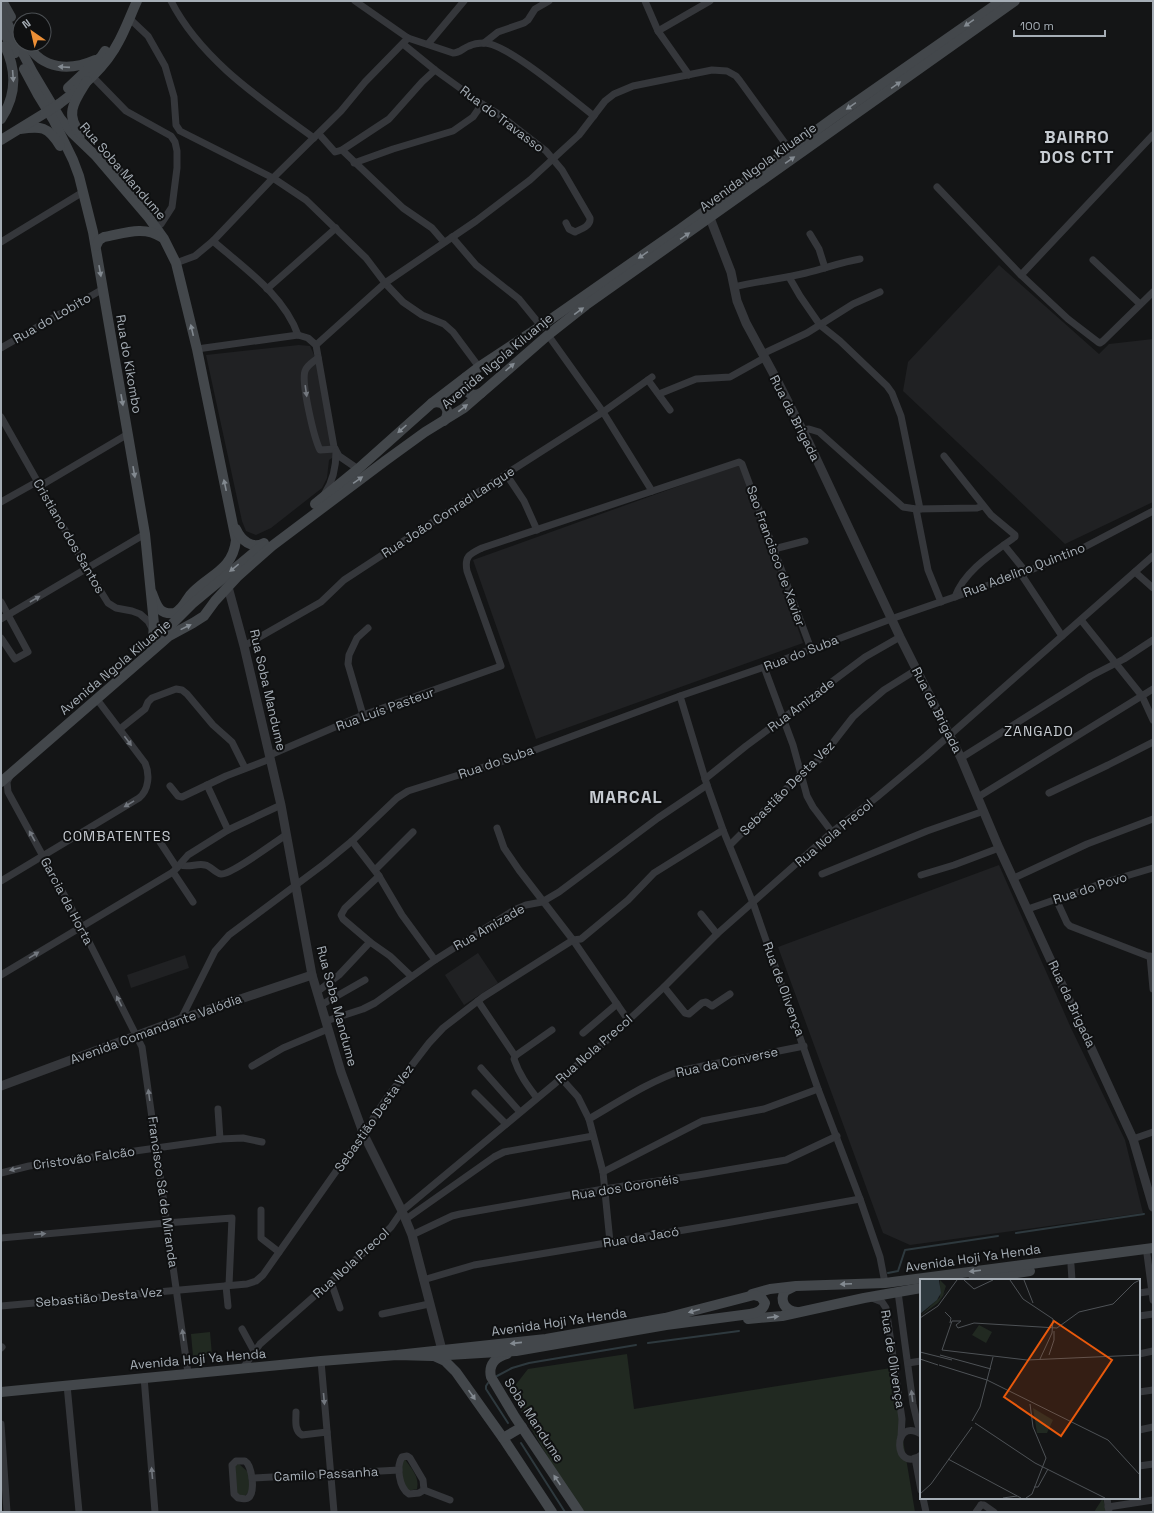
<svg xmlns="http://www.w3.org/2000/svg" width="1154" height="1513" viewBox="0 0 1154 1513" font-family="'Space Grotesk',sans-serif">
	<rect width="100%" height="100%" fill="#141516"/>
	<g fill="#202123">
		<path d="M999,265L1099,354L1109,344L1153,339V502L1065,544L903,391L908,362Z"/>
		<path d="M299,345L310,346L315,357L335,456L329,460L327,478L322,488L271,528L256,535L246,531L242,521L206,355Z"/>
		<path d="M740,464L803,643L536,739L473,560Z"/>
		<path d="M999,865L1071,1028L1125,1140L1143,1213L910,1245L883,1233L778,947Z"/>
		<path d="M478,953L498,983L464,1005L445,975Z"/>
		<path d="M185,955L189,968L131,988L127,975Z"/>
	</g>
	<g fill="#212921">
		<path d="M210,1332L212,1355L193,1356L191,1334Z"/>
		<path d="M627,1354L634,1409L891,1368L915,1512H584L561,1480L510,1392L528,1369Z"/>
		<path d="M404,1458C411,1468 420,1477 417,1489L408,1491L402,1486L401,1461Z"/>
		<path d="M239,1464L248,1472L250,1490L245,1496H240L236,1493L235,1465Z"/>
		<path d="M1103,1498L1106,1512H1094Z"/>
	</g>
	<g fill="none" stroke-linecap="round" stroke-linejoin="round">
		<g stroke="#2e393e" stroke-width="2">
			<path d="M1016,1233L1144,1214"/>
			<path d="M888,1273L898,1271L905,1250L998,1236"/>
			<path d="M648,1343L739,1331"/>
			<path d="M497,1376L512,1368L529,1363L636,1345"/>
			<path d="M488,1383L486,1386V1389L508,1423"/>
			<path d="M521,1443L565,1512"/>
		</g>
		<g stroke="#35373b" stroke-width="7">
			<path d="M171,1C201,60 262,100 314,138"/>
			<path d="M355,1L408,38L453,53C460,53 463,48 469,46C473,44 480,43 484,43C507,43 573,100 594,116"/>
			<path d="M645,1L658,31"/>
			<path d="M130,19L148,36L165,66L174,97L176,125L180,131L273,178L306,200L366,258L385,283L403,302L422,315L444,324L453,332L479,367"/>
			<path d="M484,43L498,32L524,23L528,20L535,9L549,1"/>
			<path d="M403,44L435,70L482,104L497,113L546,151L562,170L590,218C591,226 581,229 575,232L569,229L566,223"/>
			<path d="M428,44L464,1"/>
			<path d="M435,70L422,82L389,119L342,150L403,208L432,228L444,242"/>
			<path d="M689,75L658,31L710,1"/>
			<path d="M92,76L126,111L171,136L175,142L177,151V168L172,207L161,224"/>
			<path d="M319,134L335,152L342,150"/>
			<path d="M354,163L393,149L453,131L473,117L482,104"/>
			<path d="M937,187L1021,275L1068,319L1098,342L1100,343L1103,341L1153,292"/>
			<path d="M810,234L819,249L825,268"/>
			<path d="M452,237L476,265L519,299L541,326"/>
			<path d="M213,241C244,268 284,295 298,335"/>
			<path d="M1,242L83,192"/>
			<path d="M1093,260L1140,304"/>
			<path d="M176,263L195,256L213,241L273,178L341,111L365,82L408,38"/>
			<path d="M1021,275L1153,135"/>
			<path d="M789,277L800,296L820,325L840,341L887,386L892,393L901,416L920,509"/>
			<path d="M734,287C758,281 782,279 806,273C824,269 841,262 860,259"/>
			<path d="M267,289L336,228"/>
			<path d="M548,335L603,412L652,491"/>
			<path d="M316,345L385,283L476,221L530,180L579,135L605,101L614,94L633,86L712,70L727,71L736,76L740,81L790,150"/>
			<path d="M1,348L103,289"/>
			<path d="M197,349L298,335L308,338L316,345L334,447L339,456L358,469"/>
			<path d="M762,354L807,333L853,304L880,292"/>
			<path d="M318,358C313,362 307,365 305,371C301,383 314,438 320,450L335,449"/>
			<path d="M648,380L670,410"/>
			<path d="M659,394L696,379L730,377L764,358"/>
			<path d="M1,417L87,569L108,603L116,608L132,611L140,614L148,621L153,630"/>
			<path d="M802,430L809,429L819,432L903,507L916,509L977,508L983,506"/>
			<path d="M944,456L991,515L1015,535V537C993,553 964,571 955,597"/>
			<path d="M506,474L524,501L537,530"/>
			<path d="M325,493C333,481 336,467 336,452"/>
			<path d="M1,502L33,484L40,486L128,434"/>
			<path d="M916,509L928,570L941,602"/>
			<path d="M1004,545L1026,572"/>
			<path d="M774,549L805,541"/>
			<path d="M1135,572L1153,588"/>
			<path d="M1021,574L1062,636"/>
			<path d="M1,602L28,652L15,659L1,638"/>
			<path d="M1,619L145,534"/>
			<path d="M1081,620L1142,696L1153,720"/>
			<path d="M244,646L321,602L344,580L506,474L603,412L652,377"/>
			<path d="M764,667L793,745L807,796L813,807L832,832"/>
			<path d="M680,696L707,785L723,830L753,903L818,1089L860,1199L880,1257L885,1283"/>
			<path d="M363,715L348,664L349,655L357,638L368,628"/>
			<path d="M120,729L145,709L148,702L152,698L176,689L182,690L187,694L213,725L232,742L245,768"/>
			<path d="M270,755L363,715L501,666L467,571C464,556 470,554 482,548L739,462L742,464L811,649"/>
			<path d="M961,758L1091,676L1124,659L1153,640"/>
			<path d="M10,776L7,782L8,792L81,926L142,1047L188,1373"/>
			<path d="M705,779L746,746L865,657L900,637"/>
			<path d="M207,785L228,830"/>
			<path d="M170,786L178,796L182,797L226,776L270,759"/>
			<path d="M1049,793L1108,765L1153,742"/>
			<path d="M978,797L1153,689"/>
			<path d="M497,828L504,848L519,870L573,940L628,1020"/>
			<path d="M352,841L379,876L402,915L435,960"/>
			<path d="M160,842L177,868"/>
			<path d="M730,845L801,774L821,758L853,717L863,708L884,690L916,670"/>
			<path d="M180,865C189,868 197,863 205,865C211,866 215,873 221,874C231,875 275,842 286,835"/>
			<path d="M375,870L413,832"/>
			<path d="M173,872L193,902"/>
			<path d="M822,874L927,831L984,811"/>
			<path d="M921,875L954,865L999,848"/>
			<path d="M1014,878L1087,844L1153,819"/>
			<path d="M1,881L139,798C149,790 150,774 145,763L96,698"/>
			<path d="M1056,899L1067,923L1070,926L1153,958"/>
			<path d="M1028,909L1106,882L1153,868"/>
			<path d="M701,914L717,934"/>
			<path d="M370,942L343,919L341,915L345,908L379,876"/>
			<path d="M1150,956L1153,989"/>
			<path d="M1,975L173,872L188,855L228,830L281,805"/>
			<path d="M664,987L685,1013L689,1014L702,1003L706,1002L712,1006L730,994"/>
			<path d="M317,992L339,975L370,942L390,956L411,976"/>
			<path d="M478,1001L515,1056"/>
			<path d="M321,1005L365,980"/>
			<path d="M181,1019L215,951L229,935L324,864L352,841L397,798L408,791L519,756L680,696L764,667L891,619L1021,574L1077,551L1153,511"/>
			<path d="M326,1021L363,1009L375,1003L435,960L514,910L526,905L542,902L559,892L658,818L707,785"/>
			<path d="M583,1033L617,1004"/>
			<path d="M252,1066L283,1048L328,1029"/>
			<path d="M481,1068L520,1112"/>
			<path d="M561,1078L578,1097L589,1119L603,1172L610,1242"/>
			<path d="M475,1093L506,1124"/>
			<path d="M537,1098C527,1085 519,1074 514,1059L515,1056L552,1030"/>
			<path d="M218,1109L220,1139"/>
			<path d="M589,1119C620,1101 650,1081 683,1070L804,1046"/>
			<path d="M1133,1139L1153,1132"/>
			<path d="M603,1172L702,1121L764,1109L818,1089"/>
			<path d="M1,1173L29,1166L220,1139L243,1138L262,1142"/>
			<path d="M261,1210V1238L279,1252"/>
			<path d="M406,1219L494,1157L504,1152L593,1136"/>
			<path d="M412,1235L452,1216L460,1214L604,1189L698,1175L786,1160L837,1136"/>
			<path d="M1,1238L166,1223L232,1218L229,1285"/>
			<path d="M1147,1254L1153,1300"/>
			<path d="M1071,1265L1072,1280"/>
			<path d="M423,1280L474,1265L726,1223L860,1199"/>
			<path d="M331,1282L340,1308"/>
			<path d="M226,1286L228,1306"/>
			<path d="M898,1292L913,1404L918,1425L921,1433"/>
			<path d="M1139,1293L1153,1291"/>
			<path d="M872,1298L882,1302L886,1308L902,1419L901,1437"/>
			<path d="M1,1306L247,1284L256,1281L263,1275L337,1170L364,1135L375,1115L389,1095L429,1043L443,1028L483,997L573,940L581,939L628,900L654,873L723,830"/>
			<path d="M382,1314L429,1304"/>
			<path d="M1139,1316L1153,1314"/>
			<path d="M242,1329L254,1351"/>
			<path d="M1,1348L2,1347"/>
			<path d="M1139,1354L1153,1351"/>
			<path d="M321,1361L334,1512"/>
			<path d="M908,1363L921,1361"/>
			<path d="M243,1368L260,1344L378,1240L391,1227L402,1211L606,1041L664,987L717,934L832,832L877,797L926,756L1153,556"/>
			<path d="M144,1377L155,1512"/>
			<path d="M67,1385L79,1512"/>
			<path d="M1139,1392L1153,1390"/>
			<path d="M296,1412C296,1420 294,1431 302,1435L327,1432"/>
			<path d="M1,1424L7,1512"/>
			<path d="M1139,1430L1153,1427"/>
			<path d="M921,1434C891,1416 894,1475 921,1455"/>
			<path d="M407,1456L410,1458L423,1480L424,1490L419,1493L409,1494C399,1488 396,1466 402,1457Z"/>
			<path d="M915,1458L921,1490"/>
			<path d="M236,1461H245C252,1465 256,1493 248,1498C246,1500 242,1498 238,1498L234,1494L232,1465Z"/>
			<path d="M1139,1466L1153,1464"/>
			<path d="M252,1478L399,1470"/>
			<path d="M424,1490L450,1500"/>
			<path d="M923,1498L926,1512"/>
			<path d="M1107,1498L1109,1512"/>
			<path d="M981,1505H984L994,1512"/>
			<path d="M1108,1507L1153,1500"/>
			<path d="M976,1512L981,1505"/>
		</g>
		<g stroke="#35373b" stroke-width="9">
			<path d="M710,218L731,272L737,301L746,323L779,384L808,441L900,637L961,758L999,848L1133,1139L1153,1207"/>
			<path d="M228,587L244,646L281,805L312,975L341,1072L364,1135L402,1211L412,1235L442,1350"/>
			<path d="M1,1086L181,1019L312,975"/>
		</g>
		<g stroke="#43474b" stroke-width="10">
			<path d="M2,1L11,17"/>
			<path d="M1,11L32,71L60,118L72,133L96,156L149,218L164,239L176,263L197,349L236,540C233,569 211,574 193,592C185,599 187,605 175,613C159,615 157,606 152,593"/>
			<path d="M1,27L15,53"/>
			<path d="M27,44C43,70 70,71 95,60"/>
			<path d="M24,69L38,95L54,121L73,160L79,176L93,232L145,534L154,624L153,638L150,644"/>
			<path d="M68,88L101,57L105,51"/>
			<path d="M59,104C82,87 106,67 119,41C126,28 131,14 137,1"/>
			<path d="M1,119C16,96 17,71 5,46"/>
			<path d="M20,129C41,126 48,126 60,146"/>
			<path d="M81,134C63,114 76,99 87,81"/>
			<path d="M1,140L45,113"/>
			<path d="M100,152L126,179L151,210"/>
			<path d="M96,246L99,240L104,237C122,234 144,225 161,237"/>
			<path d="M466,377C460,388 470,399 481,393"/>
			<path d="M432,403C444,399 452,411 444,421"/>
			<path d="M315,504L358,469L432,403L479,367L541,326L680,229L836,116L1001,1"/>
			<path d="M236,529C241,540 252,550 264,543"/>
			<path d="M157,639L192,604L263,545"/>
			<path d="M1,782L160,644L169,636L193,623L204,616L215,601L237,577L272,546L385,461L425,432L464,408L548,335L586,305L1015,1"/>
			<path d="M973,1280L1030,1271"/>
			<path d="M793,1287L785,1291C779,1301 785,1311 797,1312"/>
			<path d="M752,1294L770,1289L796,1286L885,1283L1153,1248"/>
			<path d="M748,1319L782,1316L864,1298L921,1288"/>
			<path d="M507,1354C496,1357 488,1364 491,1377L515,1417L579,1512"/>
			<path d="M434,1356L445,1361L456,1372L503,1438L552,1512"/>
			<path d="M1,1392L321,1361L397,1355L546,1339L665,1318L754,1295L761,1297L765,1303C763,1311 757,1313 750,1314L666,1325L516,1351L432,1356L397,1355"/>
			<path d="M503,1438L522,1427"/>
		</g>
		<path stroke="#43474b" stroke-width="10" d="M45,113L59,104"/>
	</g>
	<defs><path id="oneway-solid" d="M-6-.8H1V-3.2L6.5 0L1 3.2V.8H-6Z"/></defs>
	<g fill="#838a91">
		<use href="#oneway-solid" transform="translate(969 23) rotate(145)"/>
		<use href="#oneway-solid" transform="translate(64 67) rotate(-176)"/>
		<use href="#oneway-solid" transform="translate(13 76) rotate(86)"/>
		<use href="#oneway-solid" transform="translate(896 85) rotate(-35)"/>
		<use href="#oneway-solid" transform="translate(851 106) rotate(145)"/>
		<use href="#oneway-solid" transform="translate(790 160) rotate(-35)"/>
		<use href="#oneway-solid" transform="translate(685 236) rotate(-35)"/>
		<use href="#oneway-solid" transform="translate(643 255) rotate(145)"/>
		<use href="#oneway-solid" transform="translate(100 271) rotate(80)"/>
		<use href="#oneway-solid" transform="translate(579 311) rotate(-36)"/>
		<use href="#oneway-solid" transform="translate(192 330) rotate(-103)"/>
		<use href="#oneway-solid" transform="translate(510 367) rotate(-41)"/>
		<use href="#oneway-solid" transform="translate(122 400) rotate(80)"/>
		<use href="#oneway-solid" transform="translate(463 408) rotate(-38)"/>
		<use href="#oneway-solid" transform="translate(402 429) rotate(138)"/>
		<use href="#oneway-solid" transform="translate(134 472) rotate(80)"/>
		<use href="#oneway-solid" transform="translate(358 480) rotate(-35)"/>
		<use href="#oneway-solid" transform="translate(225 485) rotate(-102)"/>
		<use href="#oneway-solid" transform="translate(234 568) rotate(141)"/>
		<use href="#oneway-solid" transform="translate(186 627) rotate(-26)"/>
		<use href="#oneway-solid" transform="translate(975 1271) rotate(173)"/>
		<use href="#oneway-solid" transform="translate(846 1284) rotate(178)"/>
		<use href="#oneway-solid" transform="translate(694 1311) rotate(164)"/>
		<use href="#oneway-solid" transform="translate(773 1317) rotate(-7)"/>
		<use href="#oneway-solid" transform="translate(516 1343) rotate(174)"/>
		<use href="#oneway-solid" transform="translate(472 1395) rotate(55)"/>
		<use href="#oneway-solid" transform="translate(557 1480) rotate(-124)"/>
	</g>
	<g fill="#73787f">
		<use href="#oneway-solid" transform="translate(306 391) rotate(82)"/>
		<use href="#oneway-solid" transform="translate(35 599) rotate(-30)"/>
		<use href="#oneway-solid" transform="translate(128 741) rotate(53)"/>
		<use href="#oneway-solid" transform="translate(129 804) rotate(149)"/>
		<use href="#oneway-solid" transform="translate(32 836) rotate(-119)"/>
		<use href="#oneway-solid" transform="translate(34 955) rotate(-32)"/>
		<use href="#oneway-solid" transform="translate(119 1001) rotate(-117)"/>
		<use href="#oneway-solid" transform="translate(149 1095) rotate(-98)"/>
		<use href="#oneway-solid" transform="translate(15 1169) rotate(166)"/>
		<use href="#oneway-solid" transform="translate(40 1234) rotate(-5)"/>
		<use href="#oneway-solid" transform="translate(183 1335) rotate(-98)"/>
		<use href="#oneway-solid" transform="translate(912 1396) rotate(-97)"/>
		<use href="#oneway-solid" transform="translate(324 1399) rotate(85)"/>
		<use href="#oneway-solid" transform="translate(152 1473) rotate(-95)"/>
	</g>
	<g text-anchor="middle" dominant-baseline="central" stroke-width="4" stroke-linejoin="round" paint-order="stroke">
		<g font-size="13" fill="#a6aeb6" stroke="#0f1011">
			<text transform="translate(502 119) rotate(37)">Rua do Travasso</text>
			<text transform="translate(758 167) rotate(-36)">Avenida Ngola Kiluanje</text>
			<text transform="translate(123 171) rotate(49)">Rua Soba Mandume</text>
			<text transform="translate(52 318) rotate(-30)">Rua do Lobito</text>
			<text transform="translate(497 361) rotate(-40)">Avenida Ngola Kiluanje</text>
			<text transform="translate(129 364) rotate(80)">Rua do Kikombo</text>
			<text transform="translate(795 418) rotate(63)">Rua da Brigada</text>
			<text transform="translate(448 512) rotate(-33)">Rua João Conrad Langue</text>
			<text transform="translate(69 536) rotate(60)">Cristiano dos Santos</text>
			<text transform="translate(776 556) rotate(70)">Sao Francisco de Xavier</text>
			<text transform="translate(1024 570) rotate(-21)">Rua Adelino Quintino</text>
			<text transform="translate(801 653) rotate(-21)">Rua do Suba</text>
			<text transform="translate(115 667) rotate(-40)">Avenida Ngola Kiluanje</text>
			<text transform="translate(268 690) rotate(77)">Rua Soba Mandume</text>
			<text transform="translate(801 705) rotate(-37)">Rua Amizade</text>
			<text transform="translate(385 709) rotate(-20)">Rua Luís Pasteur</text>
			<text transform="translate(937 710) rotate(63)">Rua da Brigada</text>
			<text transform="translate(496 762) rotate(-19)">Rua do Suba</text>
			<text transform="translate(787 788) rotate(-45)">Sebastião Desta Vez</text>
			<text transform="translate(834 833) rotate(-40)">Rua Nola Precol</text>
			<text transform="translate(1090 888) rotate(-18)">Rua do Povo</text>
			<text transform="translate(67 901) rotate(62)">Garcia da Horta</text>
			<text transform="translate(489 927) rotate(-30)">Rua Amizade</text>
			<text transform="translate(784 989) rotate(70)">Rua de Olivença</text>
			<text transform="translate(1072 1004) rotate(65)">Rua da Brigada</text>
			<text transform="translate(337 1006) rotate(75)">Rua Soba Mandume</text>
			<text transform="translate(156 1029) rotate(-20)">Avenida Comandante Valódia</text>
			<text transform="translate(594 1049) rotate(-41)">Rua Nola Precol</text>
			<text transform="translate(727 1062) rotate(-12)">Rua da Converse</text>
			<text transform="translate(374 1118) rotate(-55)">Sebastião Desta Vez</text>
			<text transform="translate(84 1158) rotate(-8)">Cristovão Falcão</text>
			<text transform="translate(625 1187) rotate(-9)">Rua dos Coronéis</text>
			<text transform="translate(163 1192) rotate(82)">Francisco Sá de Miranda</text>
			<text transform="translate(641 1237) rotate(-9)">Rua da Jacó</text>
			<text transform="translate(973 1258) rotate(-8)">Avenida Hoji Ya Henda</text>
			<text transform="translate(351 1263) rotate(-42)">Rua Nola Precol</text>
			<text transform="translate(99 1297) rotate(-5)">Sebastião Desta Vez</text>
			<text transform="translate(559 1322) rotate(-8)">Avenida Hoji Ya Henda</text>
			<text transform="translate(198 1359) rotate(-5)">Avenida Hoji Ya Henda</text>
			<text transform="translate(893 1359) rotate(81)">Rua de Olivença</text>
			<text transform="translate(534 1420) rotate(57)">Soba Mandume</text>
			<text transform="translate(326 1474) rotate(-3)">Camilo Passanha</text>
		</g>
		<g font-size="14" letter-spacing="1" fill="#c7ccd2" stroke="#0f1011">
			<text x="1039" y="731">ZANGADO</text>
			<text x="117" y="836">COMBATENTES</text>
		</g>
		<g font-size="17" font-weight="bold" letter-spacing="1" fill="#c7ccd2" stroke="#0f1011">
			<text x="1077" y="137">BAIRRO<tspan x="1077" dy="20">DOS CTT</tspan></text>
			<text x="626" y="797">MARCAL</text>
		</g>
	</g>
	<g transform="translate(920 1279)">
		<rect width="220" height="220" fill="#141516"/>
		<path d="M20,1L26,7L23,16L30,7L18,24L0,37L20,18ZM59,46L72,53L66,64L52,56ZM113,129L133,141L127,154H117Z" fill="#212921"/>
		<path d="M0,1H19L21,14L17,21L0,35Z" fill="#2e393e"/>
		<path fill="none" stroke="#4e5256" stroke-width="1" d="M44,1L54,10L73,1M90,1L103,20L133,40L132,54L120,80M104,1L113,24M25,33L31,39L30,44M0,39L18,27L37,1M22,71L32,42H41L36,46L38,49L54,44L137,49L159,33L193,25L214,4L220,1M22,71L107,81L220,76M0,73L32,81M20,76L71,90M129,76L134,61V52M0,80L18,86M19,86L67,101L188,161L220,196M52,142L60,128L73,78M55,144L115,184L185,219M28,180L101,219M114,208H118L128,190M0,215L11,205L52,148M83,219L97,217M106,219L112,215L126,179L113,148L110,125"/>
		<path fill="#e8590c" fill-opacity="0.15" stroke="#e8590c" stroke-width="2" d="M134,42L192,81L141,157L84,118Z"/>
		<rect width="220" height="220" fill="none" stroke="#a6aeb6" stroke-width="2"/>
	</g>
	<rect width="1154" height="1513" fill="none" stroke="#a6aeb6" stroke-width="4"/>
	<g transform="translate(32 32) rotate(326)"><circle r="19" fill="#0f1011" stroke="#4b4f53"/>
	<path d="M0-3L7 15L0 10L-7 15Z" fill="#ec8f36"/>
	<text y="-6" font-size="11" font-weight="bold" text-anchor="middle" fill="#a6aeb6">N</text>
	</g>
	<path d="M1014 30v6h91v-6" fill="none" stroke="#a6aeb6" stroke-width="2"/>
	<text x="1020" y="30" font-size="12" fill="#a6aeb6" stroke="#0f1011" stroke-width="3" paint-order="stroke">100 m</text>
</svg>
